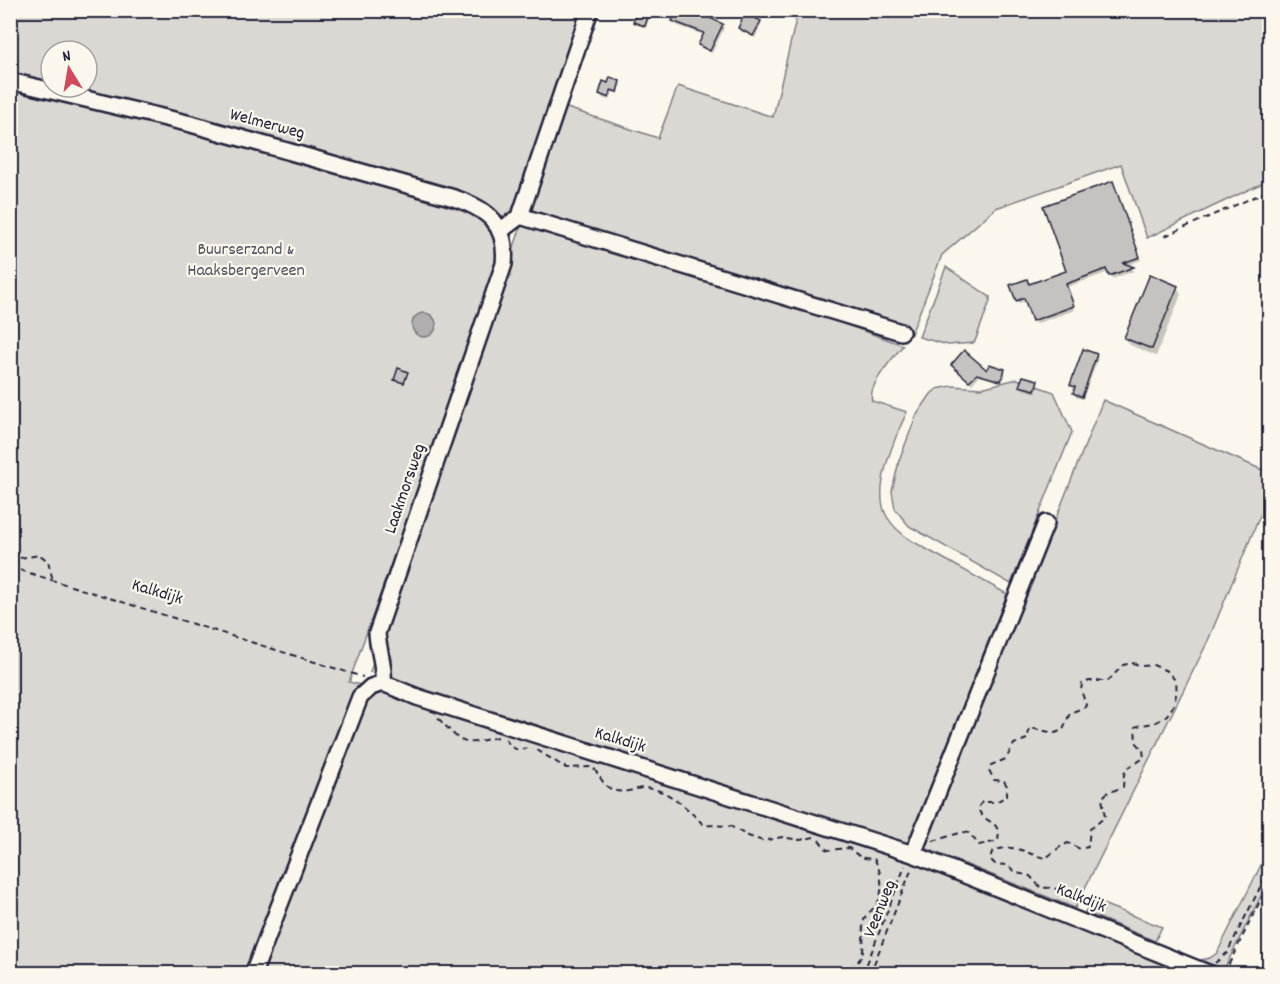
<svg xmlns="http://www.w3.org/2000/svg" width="1280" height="984" viewBox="0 0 1280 984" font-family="Dekko,sans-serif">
	<rect width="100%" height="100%" fill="#fbf7ec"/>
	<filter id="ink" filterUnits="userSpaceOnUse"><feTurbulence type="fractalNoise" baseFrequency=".0167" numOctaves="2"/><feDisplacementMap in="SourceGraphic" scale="12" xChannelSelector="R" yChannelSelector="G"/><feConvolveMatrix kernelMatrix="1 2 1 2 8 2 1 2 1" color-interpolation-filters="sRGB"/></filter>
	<g filter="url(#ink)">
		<g fill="#dbd8d3" stroke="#7e7d87" stroke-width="1.5" fill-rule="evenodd">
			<path d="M895,10L1269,11V180L1147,238L1121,164L996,208L942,255L911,334L770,286L531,213L530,209L564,107L658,138L678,86L773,117L798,11H882L890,18Z"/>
			<path d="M10,11H584L463,362L349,682L377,689L916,865L1197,973H11ZM51,51H87V87H51Z"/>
			<path d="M521,226H524L822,316L903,345C893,359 867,385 872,401L907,412C895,437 872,488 886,515C892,526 901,534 912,541L1007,594L909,844L370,672L442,466Z"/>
			<path d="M946,267L990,297V301L975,341L973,343L948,345L919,337Z"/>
			<path d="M1017,379L1054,392L1072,432L1011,584L909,526L895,509L892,491L899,461L916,416L931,394L937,389L952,386L981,388Z"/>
			<path d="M1103,400L1267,472L1263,481L1269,484V494L1207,643L1075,908L925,848Z"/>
			<path d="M1269,849V880L1224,969L1200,960L1210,958L1217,953Z"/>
			<path d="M1092,900L1162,927L1155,941L1085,912Z"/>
		</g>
		<circle fill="#b1aeb0" stroke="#787681" stroke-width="1.5" cx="424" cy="325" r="12"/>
		<g fill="#0003">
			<path d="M631,10H652L646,28L637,25L635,22L638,13Z"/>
			<path d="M674,21L722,25L724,28L712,53L701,48L700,45L704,35L676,25Z"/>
			<path d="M760,22L761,25L755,38L741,31L739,28Z"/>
			<path d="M619,82L621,85L618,94L613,92L610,100L602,98L601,94L609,85Z"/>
			<path d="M1114,186L1141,260L1126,266L1134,271L1112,279L1109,272L1067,287L1075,310L1035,324L1026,301L1019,303L1017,300L1029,286L1068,272Z"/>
			<path d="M1177,287L1181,295L1156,356L1130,345L1125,337Z"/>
			<path d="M1096,355L1098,359L1083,399L1076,397L1074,393L1076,389L1072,385Z"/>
			<path d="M953,365L987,373L1004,370L1006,374L1002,383L979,376L972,384Z"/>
			<path d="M1037,382L1039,385L1036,393L1023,389L1021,386Z"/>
		</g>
		<g fill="#c6c2c0" stroke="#22223b" stroke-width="1.5">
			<path d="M637,10H650L645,26L633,22Z"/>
			<path d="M676,10H693L723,24L710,51L698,45L704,33L672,21Z"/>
			<path d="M745,13L761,21L753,36L738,28Z"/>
			<path d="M610,77L620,81L617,92L611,90L609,98L599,94L603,81L608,83Z"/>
			<path d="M1113,181L1140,257L1123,263L1134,267L1109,276L1106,269L1066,284L1074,306L1032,321L1024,298L1016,301L1010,285L1027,279L1029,284L1066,271L1043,206Z"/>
			<path d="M1150,274L1178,286L1152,349L1124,338Z"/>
			<path d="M1083,349L1097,354L1082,397L1073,393L1075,387L1070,385Z"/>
			<path d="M964,350L987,370L989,364L1005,369L1001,381L977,374L969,381L951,365Z"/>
			<path d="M398,368L408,372L404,383L394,380Z"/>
			<path d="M1023,376L1038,380L1035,390L1019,386Z"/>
		</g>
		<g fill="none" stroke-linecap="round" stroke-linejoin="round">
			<defs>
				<g id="minor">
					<path d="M10,81L191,124L454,198C488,209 508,225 504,264L377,633C378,651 385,665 383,683"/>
					<path d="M520,216L901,332"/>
					<path d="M500,231L520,216L590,10"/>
					<path d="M383,683L417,697L913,854L1210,974"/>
					<path d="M913,854L1046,523"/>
					<path d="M253,974L360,697L371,687L383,683"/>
				</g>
			</defs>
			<use href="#minor" stroke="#22223b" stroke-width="20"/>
			<g stroke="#22223b" stroke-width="2" stroke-dasharray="6 4.5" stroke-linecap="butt">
				<path d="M1165,236L1270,190"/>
				<path d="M10,555L20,558L40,555L48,561L53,581"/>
				<path d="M10,567L363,677"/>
				<path d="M438,718C465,746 460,746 497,737"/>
				<path d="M505,739C516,753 515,749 532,748"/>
				<path d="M537,750L566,768L593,767C604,782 606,794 628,791C635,790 640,787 647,788C672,791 687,809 704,825L730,826L748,836L763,841L782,837L800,840L814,837"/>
				<path d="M819,840L827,850L849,848C860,857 859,858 874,859C882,870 884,893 877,904C874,909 867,913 865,918C858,932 872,955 852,966L849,974"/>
				<path d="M933,841L963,832L969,833L979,845L998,841C1002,818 983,825 978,808L982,802H996L1007,796V786L1004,781L994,780L989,770L991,765L1006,759L1014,744L1027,739L1030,728L1055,733L1063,730L1070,713L1085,707L1086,705L1081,690L1082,684L1089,681H1108L1123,665L1132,663L1143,666L1153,665L1167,671L1176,681C1178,697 1173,715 1158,721C1150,725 1142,724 1135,727L1136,742L1143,750L1144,758L1126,769L1124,775L1123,787L1107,793L1102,798L1105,817L1090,829L1088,847L1080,849L1068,843L1060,847L1046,858C1026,855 1015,841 992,852L990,859L995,864L1007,865L1017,873L1030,876L1041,888C1062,885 1084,902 1100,914"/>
				<path d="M1215,963L1227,953L1270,868"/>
				<path d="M863,974L905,866"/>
				<path d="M870,974L912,868"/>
				<path d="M1224,974L1270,881"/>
			</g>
			<use href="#minor" stroke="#fbf7ec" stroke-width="15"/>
		</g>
	</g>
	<g text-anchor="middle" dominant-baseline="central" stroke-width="4.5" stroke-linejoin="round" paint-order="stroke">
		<g font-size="18" fill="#22223b" stroke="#fbf7ec">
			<text transform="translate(267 125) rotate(15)">Welmerweg</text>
			<text transform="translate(406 489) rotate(-71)">Laakmorsweg</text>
			<text transform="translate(157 593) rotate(17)">Kalkdijk</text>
			<text transform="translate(620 741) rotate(17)">Kalkdijk</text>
			<text transform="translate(1081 899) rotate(22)">Kalkdijk</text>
			<text transform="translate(881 909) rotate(-68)">Veenweg</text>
		</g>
		<g font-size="18" fill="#505061" stroke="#fbf7ec">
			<text x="246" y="250">Buurserzand &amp;<tspan x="246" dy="21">Haaksbergerveen</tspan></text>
		</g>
	</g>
	<rect width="1280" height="984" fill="none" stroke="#fbf7ec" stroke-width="36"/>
	<rect x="18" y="18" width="1244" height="948" fill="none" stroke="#22223b" stroke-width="2" filter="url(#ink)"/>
	<g transform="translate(69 69) rotate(349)"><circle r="28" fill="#fbf7ec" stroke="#a4a2a5" stroke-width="1.5"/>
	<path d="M0-4.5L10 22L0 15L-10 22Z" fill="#d1495b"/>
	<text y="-9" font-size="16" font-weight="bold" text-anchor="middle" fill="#22223b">N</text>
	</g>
</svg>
